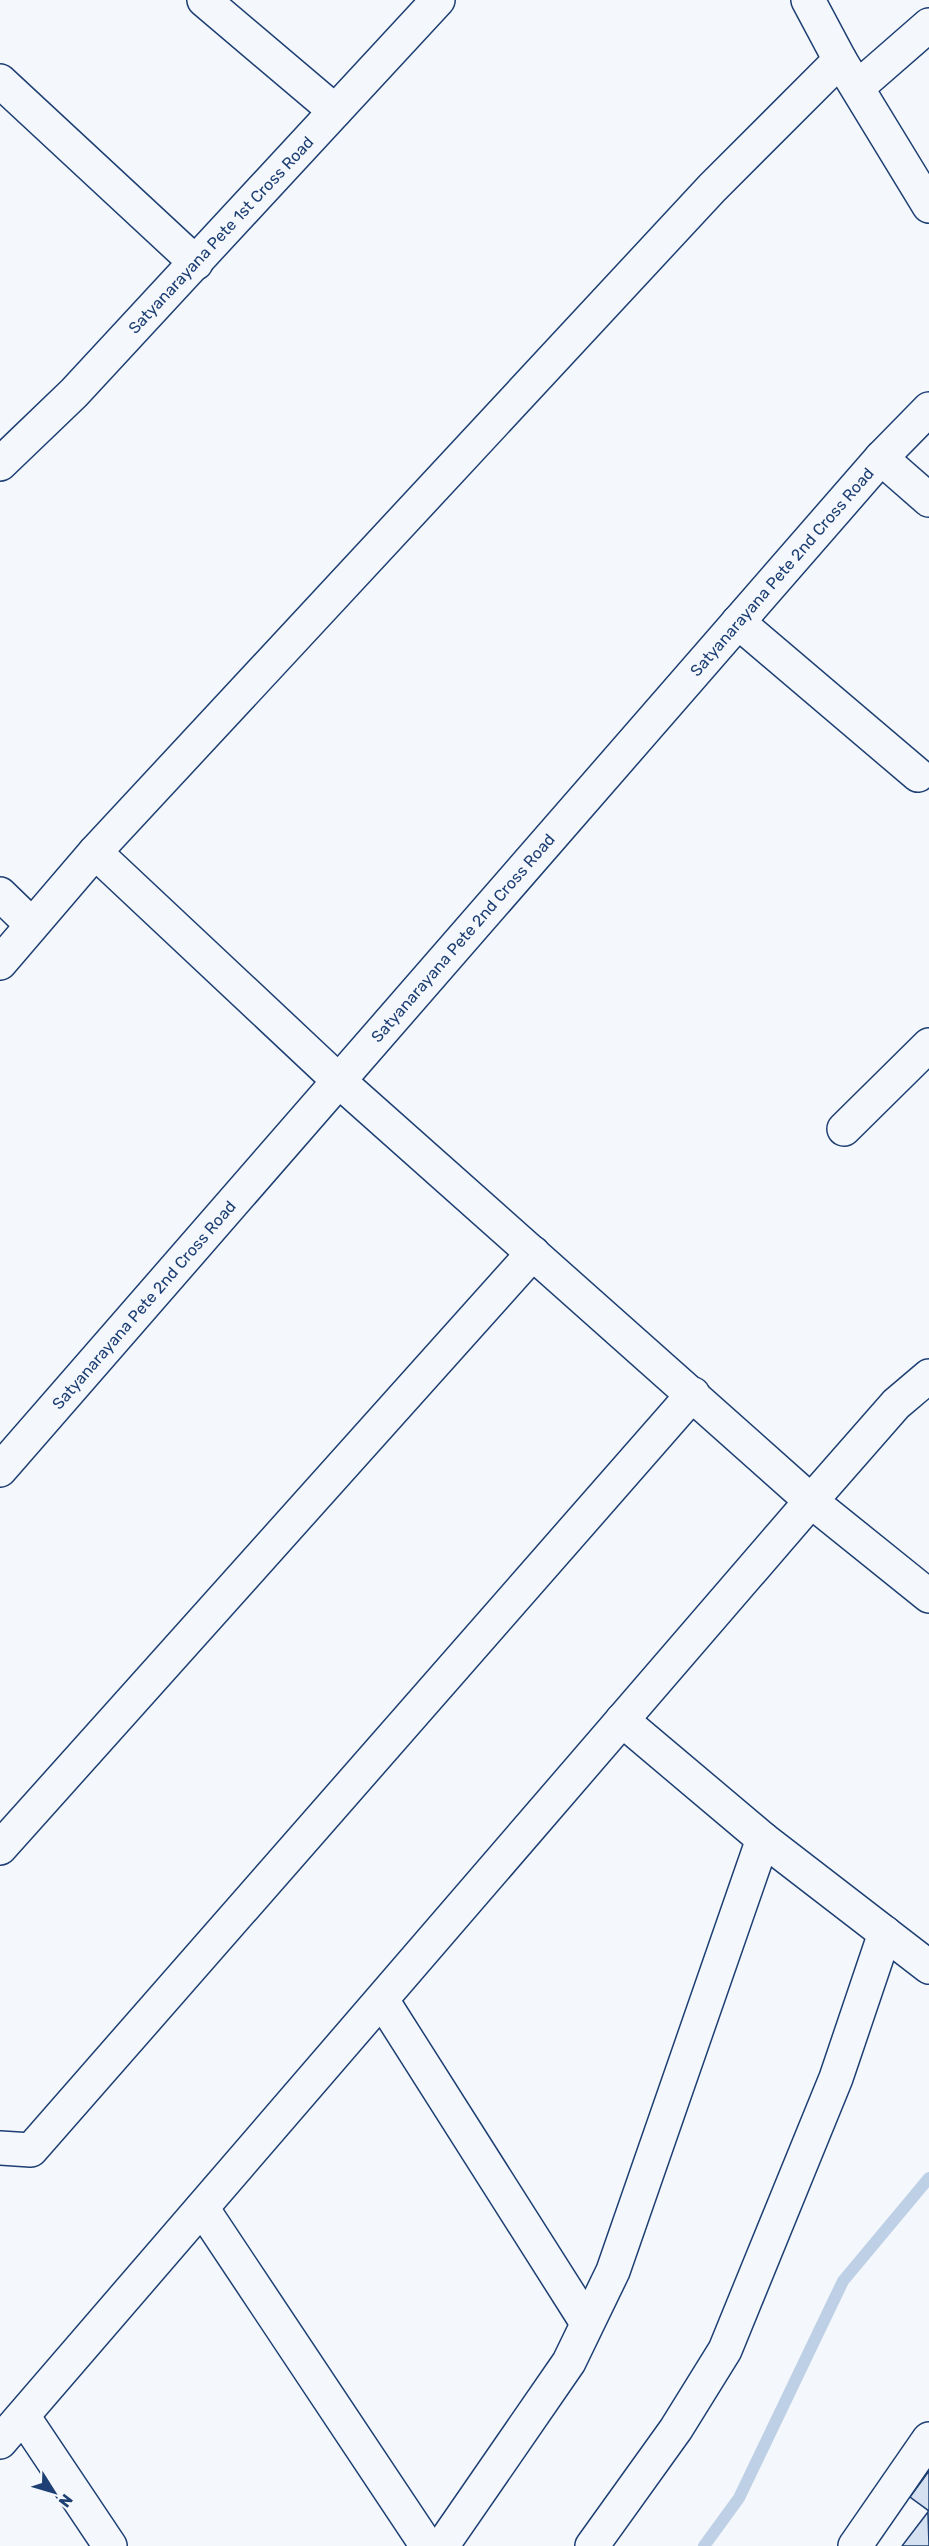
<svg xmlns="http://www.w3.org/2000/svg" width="929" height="2546" viewBox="0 0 929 2546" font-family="Rubik,sans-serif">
	<rect width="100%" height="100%" fill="#f4f7fb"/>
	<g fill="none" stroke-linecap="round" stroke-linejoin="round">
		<path stroke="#bed0e5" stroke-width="12" d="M704,2546L739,2498L843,2281L929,2178"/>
	</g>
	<g fill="#d5e0f0" stroke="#1d3f73" stroke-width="1.5">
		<path d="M929,2471V2511L910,2497Z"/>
		<path d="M928,2512L929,2546H902Z"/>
	</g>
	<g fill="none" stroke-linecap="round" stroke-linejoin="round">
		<defs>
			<g id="street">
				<path d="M204,0L335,111"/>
				<path d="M808,0L840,60L929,206"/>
				<path d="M0,81L196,263"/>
				<path d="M858,87L929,25"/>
				<path d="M881,458L929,500"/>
				<path d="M738,622L918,775"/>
				<path d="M95,852L339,1081L811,1501L929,1596"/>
				<path d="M0,894L32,925"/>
				<path d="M0,963L95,852L712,188L840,60"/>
				<path d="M844,1129L929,1045"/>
				<path d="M0,1470L881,458L929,409"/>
				<path d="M622,1720L763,1839L929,1967"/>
				<path d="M0,1848L533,1253"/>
				<path d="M382,2000L587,2323"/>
				<path d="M0,2148L31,2150L693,1394"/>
				<path d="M202,2208L427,2546"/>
				<path d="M23,2416L110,2546"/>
				<path d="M0,2442L811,1501L896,1404L929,1376"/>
				<path d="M442,2546L569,2362L613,2271L763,1839"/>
				<path d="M592,2546L676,2429L725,2350L836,2078L885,1933"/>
				<path d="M855,2546L929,2439"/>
			</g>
			<path id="secondary" d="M0,464L74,393L438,0"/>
		</defs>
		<use href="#street" stroke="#1d3f73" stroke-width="36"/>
		<use href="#secondary" stroke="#1d3f73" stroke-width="36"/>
		<use href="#street" stroke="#f4f7fb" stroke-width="33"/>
		<use href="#secondary" stroke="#f4f7fb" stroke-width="33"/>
	</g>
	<g text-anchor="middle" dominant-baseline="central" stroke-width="4.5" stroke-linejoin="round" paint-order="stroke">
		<g font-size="16" fill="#1d3f73" stroke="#f4f7fb">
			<text transform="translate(221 235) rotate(-47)">Satyanarayana Pete 1st Cross Road</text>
			<text transform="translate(782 572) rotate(-49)">Satyanarayana Pete 2nd Cross Road</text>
			<text transform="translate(463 938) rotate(-49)">Satyanarayana Pete 2nd Cross Road</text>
			<text transform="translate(144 1305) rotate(-49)">Satyanarayana Pete 2nd Cross Road</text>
		</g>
	</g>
	<g transform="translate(54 2492) rotate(127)" stroke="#f4f7fb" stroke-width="4.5" paint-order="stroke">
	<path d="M0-4.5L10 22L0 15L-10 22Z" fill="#1d3f73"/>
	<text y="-9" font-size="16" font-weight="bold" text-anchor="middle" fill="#1d3f73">N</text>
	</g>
</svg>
